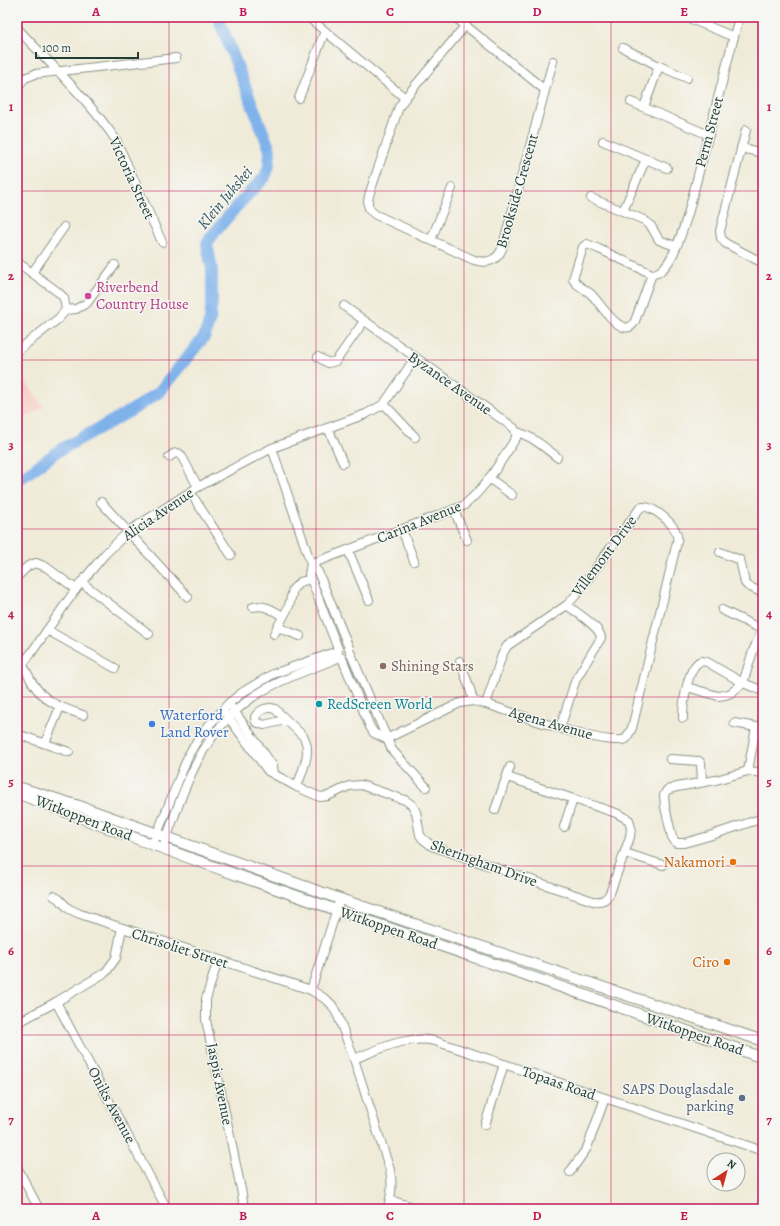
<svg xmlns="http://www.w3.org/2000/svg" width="780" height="1226" viewBox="0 0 780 1226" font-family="Alegreya,serif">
	<rect width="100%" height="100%" fill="#f6f6f2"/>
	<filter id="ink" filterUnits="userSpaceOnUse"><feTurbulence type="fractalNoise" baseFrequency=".025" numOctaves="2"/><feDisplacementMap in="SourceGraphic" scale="8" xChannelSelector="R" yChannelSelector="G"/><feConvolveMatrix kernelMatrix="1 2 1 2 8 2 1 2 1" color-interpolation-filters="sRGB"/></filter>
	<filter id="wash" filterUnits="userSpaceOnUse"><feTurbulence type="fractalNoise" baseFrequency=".012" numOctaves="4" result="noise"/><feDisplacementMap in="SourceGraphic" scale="16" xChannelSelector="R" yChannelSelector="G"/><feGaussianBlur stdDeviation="0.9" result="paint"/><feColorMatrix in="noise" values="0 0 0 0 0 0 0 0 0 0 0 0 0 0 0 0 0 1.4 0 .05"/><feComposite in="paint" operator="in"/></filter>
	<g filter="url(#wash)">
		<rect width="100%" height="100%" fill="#f0ebd8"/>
		<path fill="#f7d1c6" d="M17,370L44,407L17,422Z"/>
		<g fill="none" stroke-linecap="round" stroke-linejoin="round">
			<path stroke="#7fb2eb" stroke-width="12" d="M17,481L60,450L132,410L158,393L204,337L210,320L212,301V269L207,244L211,237L237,206L265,177L269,166L270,150L218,17"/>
		</g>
	</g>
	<g filter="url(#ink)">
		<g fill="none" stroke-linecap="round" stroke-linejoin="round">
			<defs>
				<g id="minor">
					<path d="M308,17L405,98"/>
					<path d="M455,17L545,90"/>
					<path d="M686,17L734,37"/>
					<path d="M465,26L405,98L399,107L370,192C367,202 366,209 376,215L474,260C487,264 497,261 502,249L553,61"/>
					<path d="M17,28C50,64 88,99 116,140L162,242"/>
					<path d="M623,48L659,66L687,78"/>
					<path d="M17,87L25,78L35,74L176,58"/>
					<path d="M299,98L325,31"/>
					<path d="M631,102L709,135"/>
					<path d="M644,107L659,66"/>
					<path d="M746,130L720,231L721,238L725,243L763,263"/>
					<path d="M603,141L667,168"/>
					<path d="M741,148L763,153"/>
					<path d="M591,198L644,220L651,226L659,240L675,246"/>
					<path d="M623,211L646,159"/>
					<path d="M431,240L452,188"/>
					<path d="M17,262L58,292L64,298L66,310L58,319L17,351"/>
					<path d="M32,273L64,227"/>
					<path d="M652,274L635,321C624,343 600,303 592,295C586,289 577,287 573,279L583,247L587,244L599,249L652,274C671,274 683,229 688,214L739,17"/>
					<path d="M344,306L514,428L516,432C531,435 545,448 557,457"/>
					<path d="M66,310L76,309L87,303L115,265"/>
					<path d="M318,357L328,363L336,361L364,321"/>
					<path d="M384,404L415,437"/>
					<path d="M328,428L343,463"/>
					<path d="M272,448L311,564L318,572L349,648"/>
					<path d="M169,457C173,454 177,451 181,455L198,487"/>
					<path d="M489,478L512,495"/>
					<path d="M190,492L231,555"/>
					<path d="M101,502L188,597"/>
					<path d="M454,510L467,540"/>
					<path d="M402,530L414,561"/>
					<path d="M348,550L369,600"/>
					<path d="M720,552L740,560L745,583L748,586L763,593"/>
					<path d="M311,564L463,506C486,488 500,462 516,438V432"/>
					<path d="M311,564L309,574L338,649"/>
					<path d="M17,577L28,566L36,563L46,567L76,589"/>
					<path d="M81,582L149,634"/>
					<path d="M253,607C264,604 274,611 283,616"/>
					<path d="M722,610L763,630"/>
					<path d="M277,627L300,636"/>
					<path d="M47,630L115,668"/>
					<path d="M274,634L289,606L293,589L300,582L311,579"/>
					<path d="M350,652L392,750L426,787"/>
					<path d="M17,658C24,665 27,673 32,682C45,703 60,707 83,715"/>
					<path d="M342,658L370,727L374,733L386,739"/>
					<path d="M460,661L470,689L473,701"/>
					<path d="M17,669L23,664L34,649L76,589L105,554L129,531L198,487L272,448L366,414L384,404L415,358"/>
					<path d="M687,687L718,696L725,695L731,693L743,683L753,651L763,628"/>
					<path d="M232,708L273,766L274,774"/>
					<path d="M223,710L268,771L297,787L320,797L328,796L349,786L361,785L405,800L412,805L416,812L420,835L423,839L432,846L593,901C602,902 606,900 610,893L630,837L631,828L629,820L616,813L507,777"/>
					<path d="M683,718C683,705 687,666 701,661L707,662L743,683L763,691"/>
					<path d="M287,721H281L264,725L256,722L255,717C259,710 267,706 275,709L303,736C313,751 302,771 297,787"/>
					<path d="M734,723L756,727L763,725"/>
					<path d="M560,728L576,679L601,638C601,627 575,612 567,605"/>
					<path d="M17,734L69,752"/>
					<path d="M386,739L460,703L473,701L486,704C512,712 604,747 626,739L632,728L677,542C678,538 677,534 675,530C670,521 650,503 640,508L576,595L567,605L507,646L502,655L486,704"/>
					<path d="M45,743L60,707"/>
					<path d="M670,759L699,761L701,763L702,782"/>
					<path d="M748,771L756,727"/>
					<path d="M495,810L510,767"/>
					<path d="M757,820L709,836L684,843H676L672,837L665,807L664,795L667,790L677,787L716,780L748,771L763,773"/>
					<path d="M564,827L573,799"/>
					<path d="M155,839L189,754L201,734L229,703L243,692L273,674L338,651"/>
					<path d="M163,848C186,784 202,726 264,690C288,676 315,668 340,657"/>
					<path d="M625,853L663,865"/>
					<path d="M54,896L59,899L69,909L80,914L311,990L327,1000L332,1005L338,1016L354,1059L390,1170C393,1185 392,1196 387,1209"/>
					<path d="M218,960L206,999V1020L242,1194L244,1209"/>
					<path d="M311,990L340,899"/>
					<path d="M56,1002L167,1209"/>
					<path d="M17,1023L56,1002L106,972L116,958L122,928"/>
					<path d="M354,1059C380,1049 406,1035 435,1041L763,1151"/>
					<path d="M485,1125L504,1064"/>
					<path d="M17,1167L39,1209"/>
					<path d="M570,1172L587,1148L605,1098"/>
					<path d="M390,1200L419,1209"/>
					<path d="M762,1209L763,1202"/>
				</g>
				<g id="major">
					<path d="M21,788L79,806L340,899L763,1041"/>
					<path d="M17,793C263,890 515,968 763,1058"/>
				</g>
			</defs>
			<use href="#minor" stroke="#889486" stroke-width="10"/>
			<use href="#major" stroke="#889486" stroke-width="12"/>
			<use href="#minor" stroke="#fff" stroke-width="8"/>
			<use href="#major" stroke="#fff" stroke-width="10"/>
		</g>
	</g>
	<path fill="none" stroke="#c2185b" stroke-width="1" stroke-opacity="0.55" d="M169,17V1209M316,17V1209M464,17V1209M611,17V1209M17,191H763M17,360H763M17,529H763M17,697H763M17,866H763M17,1035H763"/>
	<circle fill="#d1479c" stroke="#f6f6f2" stroke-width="1.5" cx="88" cy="296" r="4"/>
	<circle fill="#8d6e63" stroke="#f6f6f2" stroke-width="1.5" cx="383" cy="666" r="4"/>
	<circle fill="#0f9aa8" stroke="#f6f6f2" stroke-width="1.5" cx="319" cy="704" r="4"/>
	<circle fill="#3f7fe0" stroke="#f6f6f2" stroke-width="1.5" cx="152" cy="724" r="4"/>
	<g fill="#e8710a" stroke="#f6f6f2" stroke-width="1.5">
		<circle cx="733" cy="862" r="4"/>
		<circle cx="727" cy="962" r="4"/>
	</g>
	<circle fill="#5c6f8a" stroke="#f6f6f2" stroke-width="1.5" cx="742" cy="1098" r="4"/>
	<g text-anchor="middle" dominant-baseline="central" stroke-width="3" stroke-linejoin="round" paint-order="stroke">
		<g font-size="15" fill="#1f3d34" stroke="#f6f6f2">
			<text transform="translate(709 132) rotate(-75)">Perm Street</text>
			<text transform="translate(132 178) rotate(65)">Victoria Street</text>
			<text transform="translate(517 191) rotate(-74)">Brookside Crescent</text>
			<text transform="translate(450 383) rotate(35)">Byzance Avenue</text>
			<text transform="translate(158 514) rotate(-34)">Alicia Avenue</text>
			<text transform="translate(419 522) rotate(-22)">Carina Avenue</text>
			<text transform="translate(604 556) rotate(-53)">Villemont Drive</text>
			<text transform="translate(551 723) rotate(16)">Agena Avenue</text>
			<text transform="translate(84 818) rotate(21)">Witkoppen Road</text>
			<text transform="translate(484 863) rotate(20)">Sheringham Drive</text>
			<text transform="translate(389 928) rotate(19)">Witkoppen Road</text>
			<text transform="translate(180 948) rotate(18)">Chrisoliet Street</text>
			<text transform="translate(695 1034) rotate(19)">Witkoppen Road</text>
			<text transform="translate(559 1083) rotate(19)">Topaas Road</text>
			<text transform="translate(220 1084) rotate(79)">Jaspis Avenue</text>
			<text transform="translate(112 1105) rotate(62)">Oniks Avenue</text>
		</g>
		<g font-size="15" fill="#b23c85" stroke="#f6f6f2" text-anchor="start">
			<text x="96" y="287">Riverbend<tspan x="96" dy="17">Country House</tspan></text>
		</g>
		<g font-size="15" fill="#785e54" stroke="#f6f6f2" text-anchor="start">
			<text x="391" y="666">Shining Stars</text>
		</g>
		<g font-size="15" fill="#0d838f" stroke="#f6f6f2" text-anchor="start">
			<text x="327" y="704">RedScreen World</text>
		</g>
		<g font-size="15" fill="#366cbe" stroke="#f6f6f2" text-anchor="start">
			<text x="160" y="715">Waterford<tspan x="160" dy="17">Land Rover</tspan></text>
		</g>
		<g font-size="15" fill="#c56008" stroke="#f6f6f2" text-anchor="end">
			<text x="725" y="862">Nakamori</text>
			<text x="719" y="962">Ciro</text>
		</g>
		<g font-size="15" fill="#4e5e75" stroke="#f6f6f2" text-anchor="end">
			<text x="734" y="1089">SAPS Douglasdale<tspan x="734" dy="17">parking</tspan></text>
		</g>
		<g font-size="16" font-style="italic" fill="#375a62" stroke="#f6f6f2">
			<text transform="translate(225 198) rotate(-50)">Klein Jukskei</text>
		</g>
	</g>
	<rect width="780" height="1226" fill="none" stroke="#f6f6f2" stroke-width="44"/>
	<g transform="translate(726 1172) rotate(36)"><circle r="19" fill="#f6f6f2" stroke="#a0aca6"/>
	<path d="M0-3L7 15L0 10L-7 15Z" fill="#c8321e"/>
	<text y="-6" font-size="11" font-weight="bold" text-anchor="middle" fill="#1f3d34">N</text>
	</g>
	<path d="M36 52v6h102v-6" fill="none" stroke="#1f3d34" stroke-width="2"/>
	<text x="42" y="52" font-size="12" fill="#1f3d34" stroke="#f6f6f2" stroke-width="3" paint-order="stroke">100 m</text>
	<rect x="22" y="22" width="736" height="1182" fill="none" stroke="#c2185b" stroke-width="1.5"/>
	<g font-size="13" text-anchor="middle" font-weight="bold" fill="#c2185b">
		<text x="96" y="16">A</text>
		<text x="243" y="16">B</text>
		<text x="390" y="16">C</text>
		<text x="537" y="16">D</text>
		<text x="684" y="16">E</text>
		<text x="11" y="111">1</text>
		<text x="769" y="111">1</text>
		<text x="11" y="280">2</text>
		<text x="769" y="280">2</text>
		<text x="11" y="449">3</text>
		<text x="769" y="449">3</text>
		<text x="11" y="618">4</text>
		<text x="769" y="618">4</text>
		<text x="11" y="786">5</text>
		<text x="769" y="786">5</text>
		<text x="11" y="955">6</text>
		<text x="769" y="955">6</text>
		<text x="11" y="1124">7</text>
		<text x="769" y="1124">7</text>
		<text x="96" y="1220">A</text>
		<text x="243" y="1220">B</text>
		<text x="390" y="1220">C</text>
		<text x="537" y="1220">D</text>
		<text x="684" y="1220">E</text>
	</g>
</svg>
